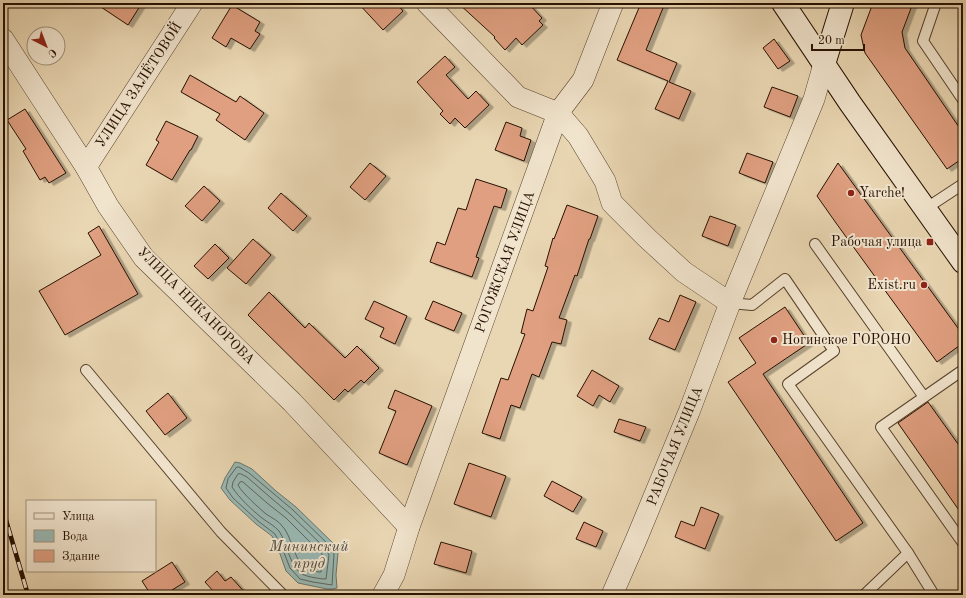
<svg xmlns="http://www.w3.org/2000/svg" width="966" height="598" viewBox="0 0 966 598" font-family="'Old Standard TT',serif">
	<defs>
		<filter id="shadow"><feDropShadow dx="4.5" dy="2.5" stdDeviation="0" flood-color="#0004"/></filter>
	</defs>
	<rect width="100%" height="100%" fill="#e9d6b2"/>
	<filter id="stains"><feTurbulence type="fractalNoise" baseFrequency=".005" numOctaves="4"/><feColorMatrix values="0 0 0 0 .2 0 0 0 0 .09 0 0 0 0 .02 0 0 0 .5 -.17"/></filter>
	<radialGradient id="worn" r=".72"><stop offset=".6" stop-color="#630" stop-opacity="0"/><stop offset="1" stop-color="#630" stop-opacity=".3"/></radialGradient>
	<path fill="#99b8b3" stroke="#6b756b" d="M235,462L240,463L252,469L276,491L296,507L334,544L338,553L336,575L337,588L332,589H327L298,583L286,571L279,551L272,536L256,524L230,500L221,488L225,478Z"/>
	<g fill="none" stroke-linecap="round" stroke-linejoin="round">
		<g stroke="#60645a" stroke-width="1">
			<path d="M237,467H239L249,473L274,494L293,510L330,546L334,554L332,585L313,582L300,579L290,568L283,550L275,534L258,521L233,498L226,488L228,479Z"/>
			<path d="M241,474L247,477L271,498L290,514L326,549L329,555L326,579C321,579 307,577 302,574C289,566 288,544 279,531C275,526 267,522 262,518C251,509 240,499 232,487L233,482L238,474Z"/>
			<path d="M243,482L267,503L286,518L321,553L323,556L321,572H319C315,571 310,571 307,569C295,564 292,537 283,527C279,521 272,518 266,514C259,508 242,493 238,485L240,482Z"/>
		</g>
	</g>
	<g fill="#df9f80" stroke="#261100" filter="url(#shadow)">
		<path d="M95,3H142L128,25Z"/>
		<path d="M358,3H396L403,11L383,30Z"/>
		<path d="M458,3H528L542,18L539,21L543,25L522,45L516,38L505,50L494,38L495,37Z"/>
		<path d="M641,3H665L646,50L677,63L669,82L691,91L679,119L655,109L668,81L617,60Z"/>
		<path d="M873,3H913L902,32L905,48L963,133V158L947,169L865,53L861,35Z"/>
		<path d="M232,5L260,22L255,31L260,34L250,49L231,38L226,47L212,38Z"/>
		<path d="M774,39L790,61L778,69L763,48Z"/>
		<path d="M445,56L455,67L446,75L468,99L476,91L489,105L465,128L455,118L450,124L440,114L443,111L417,82Z"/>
		<path d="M190,75L236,102L240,96L264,113L245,140L216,120L220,114L181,92Z"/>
		<path d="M772,87L798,96L790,117L764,107Z"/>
		<path d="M25,109L66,173L49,183L45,177L40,180L23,151L26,149L7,120Z"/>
		<path d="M166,121L198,136L191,150H190L172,180L146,165L159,142L156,140Z"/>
		<path d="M506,122L522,128L520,136L531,140L524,161L495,150Z"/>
		<path d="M747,153L773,162L765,183L739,173Z"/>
		<path d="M370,163L386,176L365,200L350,187Z"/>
		<path d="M838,163L963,335V343L937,362L836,223L817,196Z"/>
		<path d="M476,179L507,189L501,208L494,206L476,257L479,258L472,277L430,262L437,242L445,245L458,208L466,210Z"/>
		<path d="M204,186L220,201L202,221L185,206Z"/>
		<path d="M281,193L307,216L293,231L268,208Z"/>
		<path d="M567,205L598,216L590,239H589L577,276L575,275L559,318L567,320L561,344L552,342L539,377L532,374L520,408L511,405L500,439L482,433L501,378L508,380L525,334L521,333L527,309L533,311L548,267L545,266L553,238L554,239Z"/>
		<path d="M710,216L736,225L728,246L702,236Z"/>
		<path d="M99,226L138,294L65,335L39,291L101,255L88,233Z"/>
		<path d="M253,239L271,255L246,284L227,268Z"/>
		<path d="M215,244L229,258L208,279L194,266Z"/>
		<path d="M269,292L305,328L309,323L345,358L357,346L379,368L364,383L361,380L348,392L345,389L334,400L248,315Z"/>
		<path d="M680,295L696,302L675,350L649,339L659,318L669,322Z"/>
		<path d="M374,301L407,316L395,344L380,337L384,328L365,319Z"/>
		<path d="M433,301L462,313L454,331L425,319Z"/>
		<path d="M785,307L809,343L763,374L863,523L836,541L728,382L756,363L739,338Z"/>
		<path d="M592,370L619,386L610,402L599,395L593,406L577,396Z"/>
		<path d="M395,390L432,406L407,465L379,453L396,411L388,408Z"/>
		<path d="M168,393L187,418L165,435L146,411Z"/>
		<path d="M928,402L963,451V516L898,423Z"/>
		<path d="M619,419L646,427L640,441L614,432Z"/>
		<path d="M469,463L506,476L491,517L454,504Z"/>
		<path d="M552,481L582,497L573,512L544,496Z"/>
		<path d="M701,507L719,514L705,549L675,537L681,521L694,526Z"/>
		<path d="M584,522L603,531L596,547L576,539Z"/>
		<path d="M441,542L472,551L466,573L434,564Z"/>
		<path d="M172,562L185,582L164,595H151L142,581Z"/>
		<path d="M217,571L225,581L231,577L247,595H210L214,592L205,582Z"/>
	</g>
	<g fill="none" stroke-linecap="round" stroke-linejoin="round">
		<defs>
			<g id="service">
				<path d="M936,3L923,41L963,100"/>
				<path d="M925,209L963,184"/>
				<path d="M815,244L924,397"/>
				<path d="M730,303L752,305L785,279L834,351L788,384L908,553L934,595"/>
				<path d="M86,370L221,532L283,595"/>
				<path d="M963,370L881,427L963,543"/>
				<path d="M864,595L908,553"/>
			</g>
			<g id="minor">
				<path d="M427,3L518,97L558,113L578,136L605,181L612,203L647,238L684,272L730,303"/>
				<path d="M3,39L86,167L108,206L144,258L292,402L409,527"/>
				<path d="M86,167L192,3"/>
				<path d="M383,595L394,575L409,527L558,113L583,80L613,3"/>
				<path d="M612,595L636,540L689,412L730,303L814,99L824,64"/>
			</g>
			<g id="secondary">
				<path d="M783,3L850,103L963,262"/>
				<path d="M824,64L843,3"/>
			</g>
		</defs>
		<use href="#service" stroke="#57422c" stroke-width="12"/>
		<use href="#minor" stroke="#57422c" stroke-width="22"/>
		<use href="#secondary" stroke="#261100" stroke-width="24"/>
		<use href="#service" stroke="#f1e4cd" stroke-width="10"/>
		<use href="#minor" stroke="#f1e4cd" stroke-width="21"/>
		<use href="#secondary" stroke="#f1e4cd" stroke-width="22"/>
		<defs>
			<path id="rail" d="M3,510L28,595"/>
		</defs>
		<use href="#rail" stroke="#261100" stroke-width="4.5"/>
		<use href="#rail" stroke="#f1e4cd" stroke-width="3" stroke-dasharray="9" stroke-linecap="butt"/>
	</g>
	<g fill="#8f2418" stroke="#f1e4cd" stroke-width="1.5">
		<circle cx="851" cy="193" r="4"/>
		<rect x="926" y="238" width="8" height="8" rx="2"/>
		<circle cx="924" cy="285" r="4"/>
		<circle cx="774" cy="340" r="4"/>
	</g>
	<g text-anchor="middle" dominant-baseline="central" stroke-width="4" stroke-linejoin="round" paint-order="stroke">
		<g font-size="14" fill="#261100" stroke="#f1e4cd">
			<text transform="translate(139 85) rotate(-57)">УЛИЦА ЗАЛЁТОВОЙ</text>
			<text transform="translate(505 262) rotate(-70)">РОГОЖСКАЯ УЛИЦА</text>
			<text transform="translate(196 306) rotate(45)">УЛИЦА НИКАНОРОВА</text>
			<text transform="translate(675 446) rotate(-68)">РАБОЧАЯ УЛИЦА</text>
		</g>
		<g font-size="14" fill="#261100" stroke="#f1e4cd" text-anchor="start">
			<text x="859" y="193">Yarche!</text>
			<text x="922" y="242" text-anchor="end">Рабочая улица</text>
			<text x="916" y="285" text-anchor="end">Exist.ru</text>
			<text x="782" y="340">Ногинское ГОРОНО</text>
		</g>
		<g font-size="15" font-style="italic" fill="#4e4b3f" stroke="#f1e4cd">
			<text x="309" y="547">Мининский<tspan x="309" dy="17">пруд</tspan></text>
		</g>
	</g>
	<rect width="966" height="598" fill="none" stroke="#e9d6b2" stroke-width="16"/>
	<rect x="4" y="4" width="958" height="590" fill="none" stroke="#261100" stroke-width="2"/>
	<rect x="8" y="8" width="950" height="582" fill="none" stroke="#261100"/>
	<rect x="26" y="500" width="130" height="72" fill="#f1e4cd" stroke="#a0907b"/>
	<rect x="34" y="513" width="20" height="6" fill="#f1e4cd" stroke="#a0907b"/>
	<text x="62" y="520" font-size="12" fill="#261100">Улица</text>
	<rect x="34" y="530" width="20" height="12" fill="#99b8b3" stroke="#a0907b"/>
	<text x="62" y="540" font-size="12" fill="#261100">Вода</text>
	<rect x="34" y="550" width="20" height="12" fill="#df9f80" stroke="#a0907b"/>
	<text x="62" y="560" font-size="12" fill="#261100">Здание</text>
	<g transform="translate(46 46) rotate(138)"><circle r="19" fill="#f1e4cd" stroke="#a0907b"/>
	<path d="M0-3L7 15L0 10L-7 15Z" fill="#8f2418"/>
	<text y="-6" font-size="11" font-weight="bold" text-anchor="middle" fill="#261100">С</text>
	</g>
	<path d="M812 44v6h52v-6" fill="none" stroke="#261100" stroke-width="2"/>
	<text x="818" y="44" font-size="12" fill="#261100" stroke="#f1e4cd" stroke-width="3" paint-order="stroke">20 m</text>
	<rect width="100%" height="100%" filter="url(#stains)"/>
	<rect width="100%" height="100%" fill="url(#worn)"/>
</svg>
